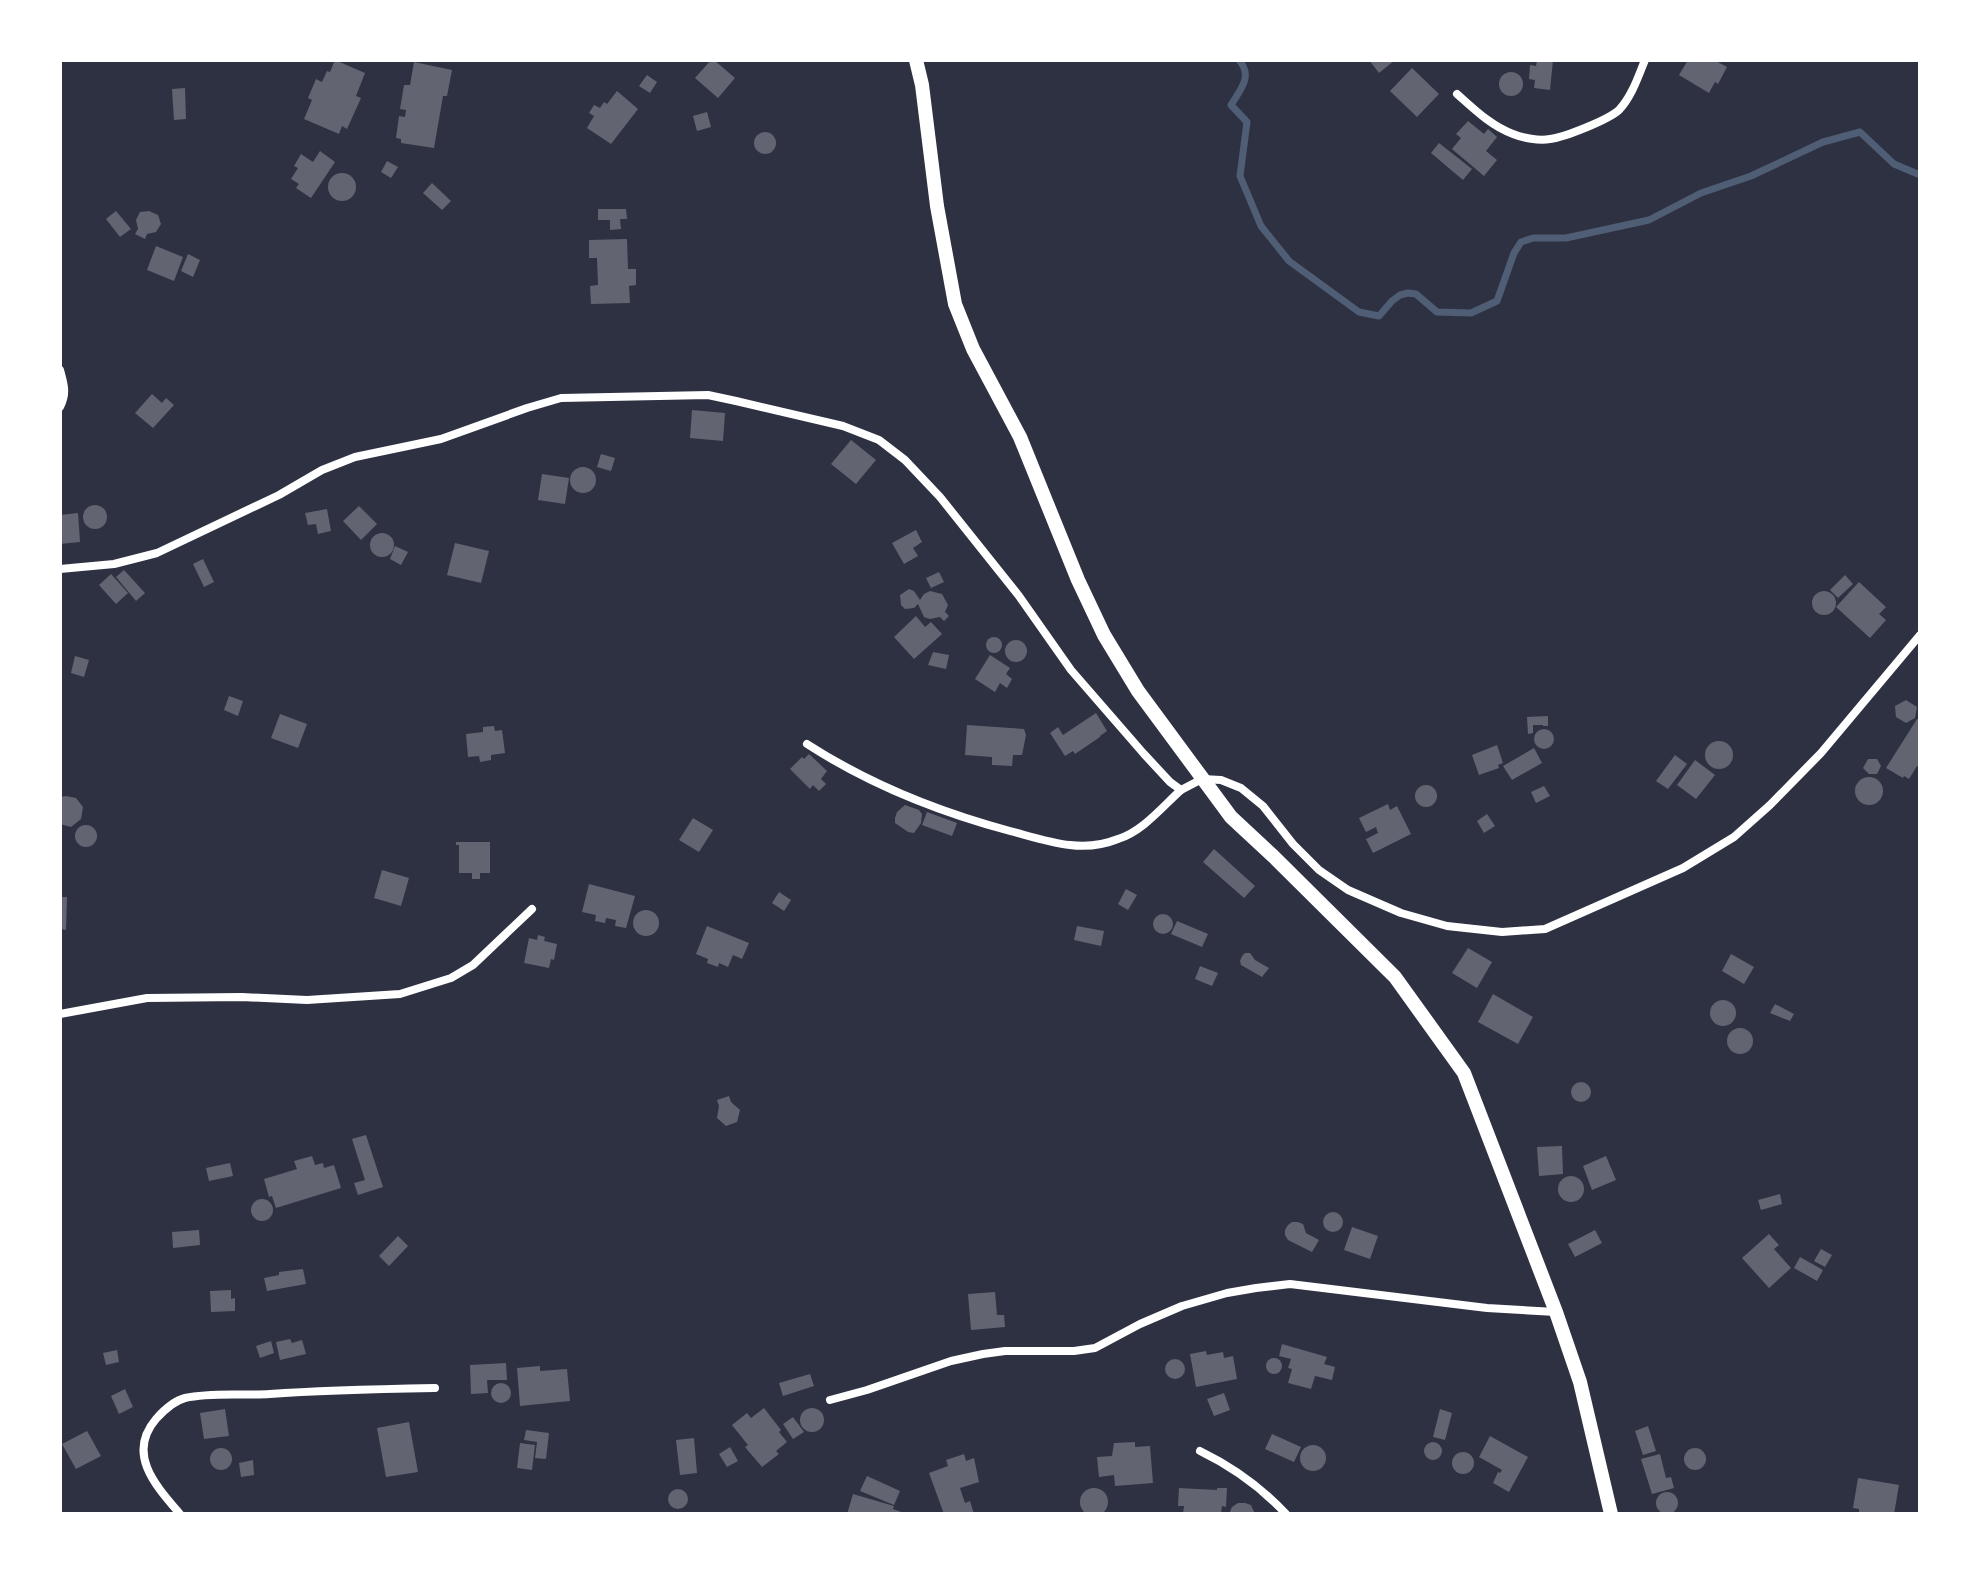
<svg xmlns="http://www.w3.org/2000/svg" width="1980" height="1574" viewBox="0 0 1980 1574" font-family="Commissioner,sans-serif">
	<rect width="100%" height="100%" fill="#2d3142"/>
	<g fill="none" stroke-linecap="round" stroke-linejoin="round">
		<path stroke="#4f5d75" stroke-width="7" d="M1239,60C1253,76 1241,89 1231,105L1247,122L1240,176L1261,226L1289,261L1359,312L1379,316L1392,301L1400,295L1408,293L1416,294L1437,312L1471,313L1497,301L1514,253L1521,242L1533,238H1566L1649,220L1701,193L1751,176L1823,142L1860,132L1894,164L1920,175"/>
	</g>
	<g fill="#626471">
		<path d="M335,60L365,73L356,96L361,98L347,129L342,126L339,134L304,119L312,100L308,98L316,79L322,82L327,71L330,72Z"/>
		<path d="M711,60H714L735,78L718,98L695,78Z"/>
		<path d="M1369,60H1395L1379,73Z"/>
		<path d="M1537,60H1553L1550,90L1534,88L1535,80L1529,79L1530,65L1536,66Z"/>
		<path d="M1688,60H1714L1727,67L1718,84L1715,82L1709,93L1679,75Z"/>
		<path d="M414,62L452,70L447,96H443L434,148L401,143V139L396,138L399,116L405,117L406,110L400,109L404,85H410Z"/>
		<path d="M1412,68L1439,94L1417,117L1390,91Z"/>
		<circle cx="1511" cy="84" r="12"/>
		<path d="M647,75L657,82L650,93L639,86Z"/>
		<path d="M185,88L186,119L174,120L172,89Z"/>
		<path d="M617,91L638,109L611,144L587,128L594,116L589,113L594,105L600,108L604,102L607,104Z"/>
		<path d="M707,112L711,127L697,131L693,116Z"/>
		<path d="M1468,121L1484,134L1488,129L1497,137L1486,151L1497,160L1484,176L1452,149L1461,138L1456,134Z"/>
		<circle cx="765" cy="143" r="11"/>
		<path d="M1439,143L1472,169L1463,180L1431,153Z"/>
		<path d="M320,151L335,162L311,198L296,188L299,184L291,179L298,168L294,166L301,154L313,162Z"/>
		<path d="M387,161L398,167L391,178L381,172Z"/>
		<circle cx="342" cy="187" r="14"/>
		<path d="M432,183L451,201L442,210L423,193Z"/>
		<path d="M598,209H626L627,219H620L621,229L610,230V220H598Z"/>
		<path d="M116,211L131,229L120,237L106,219Z"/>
		<path d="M149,211L158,215L161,224L156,232L147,234L145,239L135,234L138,229L136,220L140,212Z"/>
		<path d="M627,239L628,269H636V285L629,286L630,303L591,304L590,286L598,285L597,258H589V240Z"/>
		<path d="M156,246L183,257L174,281L147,270Z"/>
		<path d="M188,254L200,260L193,277L181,271Z"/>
		<path d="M152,394L162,403L166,398L174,405L153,428L135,413Z"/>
		<path d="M692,410L725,413L723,441L690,438Z"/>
		<path d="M851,440L876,460L856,484L831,464Z"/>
		<path d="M601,454L615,458L611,471L597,467Z"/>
		<circle cx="583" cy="480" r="13"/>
		<path d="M542,474L569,478L565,504L538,500Z"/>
		<circle cx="95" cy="517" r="12"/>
		<path d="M359,506L377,524L361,540L343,521Z"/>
		<path d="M327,509L331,531L318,534L316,524L308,525L305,513Z"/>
		<path d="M78,513L80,542L60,544V515Z"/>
		<path d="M916,530L922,542L913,548L918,556L904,564L892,543Z"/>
		<circle cx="382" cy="545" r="12"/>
		<path d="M455,543L489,551L481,583L447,575Z"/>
		<path d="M395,546L408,552L401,565L390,559Z"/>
		<path d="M203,559L214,582L204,587L193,564Z"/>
		<path d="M124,570L145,593L136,601L116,577Z"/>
		<path d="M939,572L944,582L931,588L926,578Z"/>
		<path d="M111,574L128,593L116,604L99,585Z"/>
		<path d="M1845,575L1853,584L1838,598L1830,590Z"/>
		<path d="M1859,582L1886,607L1879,614L1886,620L1870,638L1836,607Z"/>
		<path d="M909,589L914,591L920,600L924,594L930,591L942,594L948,605L945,612L949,616L944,621L940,617L930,619L924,617L918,604L914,608L905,609L901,605L900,595Z"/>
		<circle cx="1824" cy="603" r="12"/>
		<path d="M916,616L925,627L931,622L942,634L914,659L894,637Z"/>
		<circle cx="994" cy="645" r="8"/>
		<circle cx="1016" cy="651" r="11"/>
		<path d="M933,652L949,655L946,669L928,665Z"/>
		<path d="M990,655L1010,668L1006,674L1012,679L1007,688L1000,683L995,692L975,679Z"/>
		<path d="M75,656L89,660L84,677L71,673Z"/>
		<path d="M229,696L243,701L238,716L224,710Z"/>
		<path d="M1906,700L1917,707L1915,718L1906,723L1896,717L1895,706Z"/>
		<path d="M1096,713L1107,731L1100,736V737L1075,754L1073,751L1065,756L1050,733L1058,727L1063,735Z"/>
		<path d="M280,714L307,724L298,748L271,738Z"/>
		<path d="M1548,716V726H1543V725H1533V733L1528,734L1527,717Z"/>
		<path d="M1917,719L1920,720V768L1917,766L1909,779L1904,776L1903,778L1886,768Z"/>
		<path d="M967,725L1024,729L1026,735L1022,755H1013L1012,766L992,765V757L965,755Z"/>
		<path d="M494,726L495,731L502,730L505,753L491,755V760L480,762L479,756L468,757L466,734L483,732V727Z"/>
		<circle cx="1544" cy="739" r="10"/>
		<circle cx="1719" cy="755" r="14"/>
		<path d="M1497,745L1503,763L1498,765L1499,768L1479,775L1472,755Z"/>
		<path d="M1534,748L1542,763L1512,780L1503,766Z"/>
		<path d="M809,754L827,771L821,779L826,784L819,791L813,785L810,789L790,769L802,757L804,759Z"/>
		<path d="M1675,755L1687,764L1668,789L1656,781Z"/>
		<path d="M1868,759H1877L1881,766L1877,774H1869L1863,768Z"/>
		<path d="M1695,760L1715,775L1696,799L1677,785Z"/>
		<circle cx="1869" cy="791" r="14"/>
		<circle cx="1426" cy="796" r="11"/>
		<path d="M1544,786L1550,796L1536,803L1531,792Z"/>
		<path d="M66,796L76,798L83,807L81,819L71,827L60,824V797Z"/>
		<path d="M1388,804L1390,810L1397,806L1411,834L1373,853L1366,839L1378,833L1376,827L1366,832L1359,818Z"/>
		<path d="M905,805L919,810L922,814L921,823L914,833L908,832L895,823V818L897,812Z"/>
		<path d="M927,812L957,823L952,836L922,825Z"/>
		<path d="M1487,814L1495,826L1484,833L1477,821Z"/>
		<path d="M693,818L713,830L699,852L679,840Z"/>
		<circle cx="86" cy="836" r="11"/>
		<path d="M456,842H490V873H480V879H472V873H459V845H456Z"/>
		<path d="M1214,849L1255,886L1244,898L1203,862Z"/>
		<path d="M382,870L409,878L401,906L374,898Z"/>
		<path d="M589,884L635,896L626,928L615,926L616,920L606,918L605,923L595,921L596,915L582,912Z"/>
		<path d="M1126,889L1137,895L1128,910L1118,904Z"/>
		<path d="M779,892L791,900L784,911L772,903Z"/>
		<path d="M60,897H67L66,930L60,929Z"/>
		<circle cx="646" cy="923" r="13"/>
		<circle cx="1163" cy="924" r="10"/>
		<path d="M1177,921L1208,934L1202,947L1171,934Z"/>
		<path d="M707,926L749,943L742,959L733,955L728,967L719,963L718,967L707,963L708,959L696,954Z"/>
		<path d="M1077,926L1104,931L1101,946L1074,940Z"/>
		<path d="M538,935L545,937L544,941L557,944L554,960L551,959L549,968L524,963L529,938L537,940Z"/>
		<path d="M1468,948L1492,962L1477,988L1452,973Z"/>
		<path d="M1245,953H1250L1255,960L1269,968L1262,977L1241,965L1240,961L1242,956Z"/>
		<path d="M1731,954L1754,967L1744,984L1722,971Z"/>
		<path d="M1200,966L1218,973L1212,986L1195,979Z"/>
		<path d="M1493,994L1533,1017L1518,1044L1478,1022Z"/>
		<circle cx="1723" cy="1013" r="13"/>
		<path d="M1775,1004L1794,1014L1790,1021L1770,1013Z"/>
		<circle cx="1740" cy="1041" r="13"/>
		<circle cx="1581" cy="1092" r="10"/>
		<path d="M729,1096L731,1102L740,1110L737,1122L726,1126L717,1118L719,1106L717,1100Z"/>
		<path d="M366,1135L383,1187L358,1195L354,1183L365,1180L352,1139Z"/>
		<path d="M1562,1146L1563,1174L1539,1176L1537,1147Z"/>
		<path d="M312,1156L315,1165L323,1163L324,1168L334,1165L341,1188L276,1208L272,1196L269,1197L264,1179L297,1169L294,1161Z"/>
		<path d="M1606,1156L1616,1180L1592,1190L1583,1166Z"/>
		<path d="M230,1163L233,1176L209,1181L206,1168Z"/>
		<circle cx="1571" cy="1189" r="13"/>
		<path d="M1780,1194L1782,1204L1761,1210L1758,1200Z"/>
		<circle cx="262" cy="1210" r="11"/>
		<circle cx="1333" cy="1222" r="10"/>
		<path d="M1292,1222H1298L1303,1224L1306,1233L1319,1240L1312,1252L1288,1240L1285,1235V1230L1288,1225Z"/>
		<path d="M1352,1227L1378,1236L1370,1259L1344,1250Z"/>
		<path d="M199,1230L200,1245L173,1248L172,1232Z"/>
		<path d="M1595,1230L1602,1243L1575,1257L1568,1244Z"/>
		<path d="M1769,1234L1779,1245L1774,1249L1791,1268L1769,1288L1742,1258Z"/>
		<path d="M398,1236L408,1246L389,1266L379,1256Z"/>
		<path d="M1821,1249L1832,1255L1825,1267L1814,1261Z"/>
		<path d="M1800,1257L1823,1270L1817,1281L1794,1268Z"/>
		<path d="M303,1269L306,1284L267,1291L264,1278L279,1275V1272Z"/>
		<path d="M231,1290V1299L235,1298V1311L211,1312L210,1291Z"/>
		<path d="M995,1292L997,1315H1004L1005,1327L971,1330L968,1294Z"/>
		<path d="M290,1339L292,1343L302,1340L306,1354L280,1360L276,1342Z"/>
		<path d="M271,1341L274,1353L260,1358L256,1346Z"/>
		<path d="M1282,1344L1327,1357L1324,1364L1335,1367L1332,1380L1315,1376L1311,1389L1288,1383L1292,1369L1288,1368L1291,1359L1279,1356Z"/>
		<path d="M117,1350L119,1362L106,1365L103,1353Z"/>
		<path d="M1206,1351L1207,1355L1223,1352L1224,1358L1233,1356L1237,1379L1196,1387L1190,1354Z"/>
		<circle cx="1274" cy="1366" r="8"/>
		<circle cx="1175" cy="1369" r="10"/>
		<path d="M506,1363L507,1380H487L488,1393L471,1394L470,1365Z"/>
		<path d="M540,1366V1371L567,1369L570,1401L520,1406L517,1368Z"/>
		<path d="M810,1374L814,1386L783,1396L779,1383Z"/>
		<circle cx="501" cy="1393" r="10"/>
		<path d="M125,1389L133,1407L119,1414L111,1396Z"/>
		<path d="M1224,1393L1230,1410L1214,1416L1207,1399Z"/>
		<circle cx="812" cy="1420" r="12"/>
		<path d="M764,1408L781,1430L779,1432L787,1442L776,1451L779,1454L762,1467L745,1447L748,1445L732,1425L747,1413L751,1418Z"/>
		<path d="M225,1409L229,1436L204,1439L200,1413Z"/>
		<path d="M1440,1409L1452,1413L1445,1440L1433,1437Z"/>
		<path d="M793,1417L804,1432L793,1439L783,1424Z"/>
		<path d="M409,1422L418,1472L386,1477L377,1428Z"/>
		<path d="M1648,1426L1656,1451L1643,1455L1635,1431Z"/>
		<path d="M526,1430L549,1433L546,1459L535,1458L537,1442L524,1440Z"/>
		<path d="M87,1431L101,1456L76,1469L62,1444Z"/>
		<path d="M1272,1434L1301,1447L1294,1462L1265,1449Z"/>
		<path d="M1490,1436L1528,1457L1509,1492L1493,1483L1498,1472L1500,1473L1502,1470L1479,1457Z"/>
		<path d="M694,1438L697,1473L680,1475L676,1440Z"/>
		<circle cx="1433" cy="1451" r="9"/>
		<path d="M1135,1442V1447L1150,1446L1153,1483L1115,1486L1114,1475L1099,1477L1097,1457L1112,1456L1114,1443Z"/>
		<path d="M520,1443L535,1445L532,1470L517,1468Z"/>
		<circle cx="1313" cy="1458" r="13"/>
		<path d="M730,1447L738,1461L727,1467L719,1454Z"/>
		<circle cx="221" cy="1459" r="11"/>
		<circle cx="1695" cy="1459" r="11"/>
		<circle cx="1463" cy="1463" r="11"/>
		<path d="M964,1454L966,1461L974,1458L979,1482L960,1488L965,1503L970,1501L974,1514H944L929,1473L948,1466L946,1460Z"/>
		<path d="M1660,1454L1666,1478L1671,1477L1674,1488L1652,1494L1641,1459Z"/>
		<path d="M253,1460L254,1475L241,1477L239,1463Z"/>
		<path d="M867,1476L900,1491L894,1505L860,1491Z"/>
		<path d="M1858,1478L1899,1485L1894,1514H1859V1509L1853,1508Z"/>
		<path d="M1179,1488L1217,1490V1488H1227L1226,1507L1222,1506L1221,1514H1183L1184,1506H1178Z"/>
		<circle cx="1094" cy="1502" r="14"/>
		<circle cx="678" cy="1499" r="10"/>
		<circle cx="1667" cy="1503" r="11"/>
		<path d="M853,1494L894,1506L893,1509L907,1514H847Z"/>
		<path d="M1238,1503H1245L1251,1505L1255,1514H1229L1232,1507Z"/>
	</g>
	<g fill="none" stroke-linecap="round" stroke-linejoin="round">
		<g stroke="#fff" stroke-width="8">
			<path d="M1457,94C1474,109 1491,126 1513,134C1523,138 1539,141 1550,139C1565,137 1608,120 1619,110C1632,96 1638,77 1645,60"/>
			<path d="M60,370C64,385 67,393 60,407"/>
			<path d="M60,569L114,564L157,553L279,495L322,470L355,457L441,439L527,408L561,398L708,395L736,401L843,426L879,440L905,460L940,497L1019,596L1071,670L1144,754L1170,782L1181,790L1202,779L1221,780L1241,788L1263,806L1293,844L1319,870L1348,890L1401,913L1447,926L1502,932L1545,929L1683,868L1734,837L1770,805L1821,753L1920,635"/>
			<path d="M807,744C869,784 939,812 1010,831C1029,836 1050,843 1070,845C1086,847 1103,845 1118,839C1143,831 1162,807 1181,790"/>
			<path d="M60,1014L147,998L242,997L307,1000L400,994L451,978L473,965L532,909"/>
			<path d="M830,1400L867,1390L951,1361L983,1354L1005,1351H1074L1095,1348L1140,1324L1182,1306L1227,1293L1256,1288L1290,1284L1487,1308L1556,1312"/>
			<path d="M1200,1451C1233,1467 1261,1487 1286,1514"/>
			<path d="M180,1514C156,1486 126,1454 156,1419C164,1410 173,1401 185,1398C213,1392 242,1396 270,1394C325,1390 380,1389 435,1388"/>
		</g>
		<path stroke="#fff" stroke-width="14" d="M916,60L922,85L937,206L955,304L973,349L1020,437L1078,580L1104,635L1138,691L1231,817L1273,856L1395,977L1464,1073L1556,1312L1580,1382L1611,1514"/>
	</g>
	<rect width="1980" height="1574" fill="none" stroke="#ffffff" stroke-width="124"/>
</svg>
